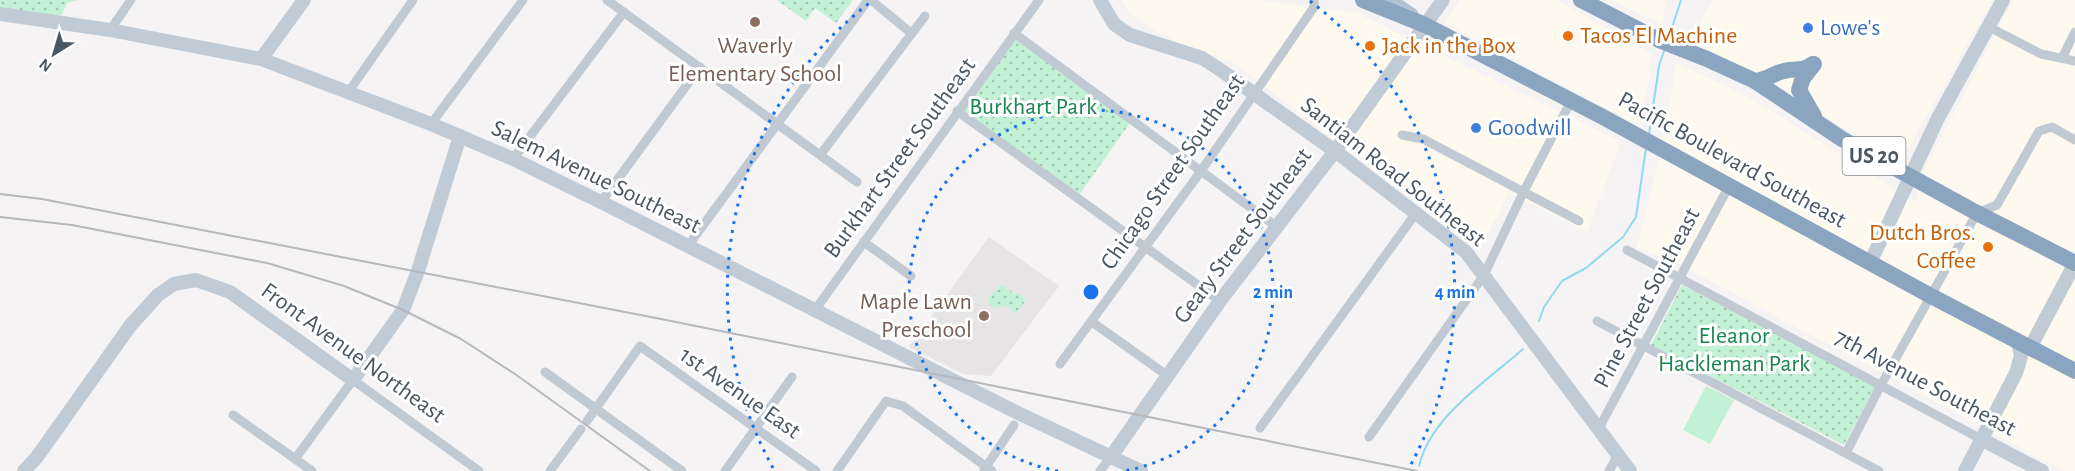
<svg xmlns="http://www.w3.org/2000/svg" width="2075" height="471" viewBox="0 0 2075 471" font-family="'Alegreya Sans',sans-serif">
	<defs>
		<pattern id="park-dots" width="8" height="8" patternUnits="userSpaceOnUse" patternTransform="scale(1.5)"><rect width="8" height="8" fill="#c3f1d5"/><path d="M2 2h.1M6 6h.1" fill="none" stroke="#a0c6b0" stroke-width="1.8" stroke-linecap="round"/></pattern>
	</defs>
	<rect width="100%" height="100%" fill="#f5f3f3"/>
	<g fill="#fdf9ef">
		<path d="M1122,0H1258L1355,12L1621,142L1587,232L1509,193L1479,251L1234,63L1174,41L1144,24L1131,14Z"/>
		<path d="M1460,0H1557L1652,55L1641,126L1445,23Z"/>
		<path d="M1610,0H1667L1662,24Z"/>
		<path d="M1712,0H1992L1901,161L1692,40Z"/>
		<path d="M2013,0H2075V471H2064L1681,265L1637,248L1666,129L1676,63L1724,85L1765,107L1916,202L1923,172Z"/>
	</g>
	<path fill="#e6e4e5" d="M989,237L1059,286L991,376L963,374L909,347Z"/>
	<path fill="#c3f1d5" d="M1706,386L1734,400L1710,444L1683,430Z"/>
	<g fill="url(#park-dots)">
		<path d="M0,0H78L67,3L61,16L0,8Z"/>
		<path d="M777,0H853L836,23L815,8L806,21Z"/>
		<path d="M1014,33L1132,120L1077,198L957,111Z"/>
		<path d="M1682,285L1876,386L1844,445L1651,345Z"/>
		<path d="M999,286H1003L1015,294L1019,293L1026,300L1016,313L1006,306L994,308L989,304L988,298Z"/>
	</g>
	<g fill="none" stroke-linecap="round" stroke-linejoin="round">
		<g stroke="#90daee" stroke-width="2">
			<path d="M1669,37L1681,0"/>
			<path d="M1649,134L1659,66L1665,48"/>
			<path d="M1539,321L1544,307L1562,281L1586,268L1623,237L1636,217L1646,148"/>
			<path d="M1419,466C1430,417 1487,381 1523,349"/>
		</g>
		<g stroke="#c1cad2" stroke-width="9">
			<path d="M607,0L857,182"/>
			<path d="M871,0L911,33"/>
			<path d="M1989,27L2041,54L2075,61"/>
			<path d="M110,30L131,0"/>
			<path d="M1014,33L1277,227"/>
			<path d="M2062,58L2075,32"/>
			<path d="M349,91L413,0"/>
			<path d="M957,111L1220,301"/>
			<path d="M431,124L523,0"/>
			<path d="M1402,135L1423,139L1579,221"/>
			<path d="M821,154L925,16"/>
			<path d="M513,159L624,12"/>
			<path d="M601,202L700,67"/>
			<path d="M864,242L911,276"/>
			<path d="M688,246L868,0"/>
			<path d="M1627,250L1981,439"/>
			<path d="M815,310L1039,0"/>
			<path d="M1597,321L1879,471"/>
			<path d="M1092,322L1168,376"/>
			<path d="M1060,364L1201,171L1314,7V0"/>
			<path d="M545,372L682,471"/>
			<path d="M233,415L312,471"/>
			<path d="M587,421L640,346L816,471"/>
			<path d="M1260,428L1416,213"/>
			<path d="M1599,428L1729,186"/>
			<path d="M1369,437L1484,275L1523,193L1571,101"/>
			<path d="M1846,453L1881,385L1977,213L1997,205L2039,131L2052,127L2075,140"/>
			<path d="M295,459L353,380L479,471"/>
			<path d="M984,470L1014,425"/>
			<path d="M550,471L581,429"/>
			<path d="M725,471L792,377"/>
			<path d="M837,471L886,401L903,406L992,471"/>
			<path d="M1100,471L1110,458"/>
			<path d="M1609,471L1618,455"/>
		</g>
		<g stroke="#c1cbd6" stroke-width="14">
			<path d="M1100,0L1114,24L1130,35L1202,58L1222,71L1335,151L1466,252L1630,471"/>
			<path d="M0,14L110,30L261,59L431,124L513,159L601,202L1020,414L1141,471"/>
			<path d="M261,59L304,0"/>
			<path d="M1870,263L1938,118L2003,0"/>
			<path d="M2030,348L2075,263"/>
			<path d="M1981,439L2042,471"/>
			<path d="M1110,458L1220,301L1335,151L1443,0"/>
			<path d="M24,471L37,457L130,326L158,295L174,284L196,280L230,292L353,380L403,310L418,271L460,136"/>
			<path d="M1965,471L2016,373L2021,356L2018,342"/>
		</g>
		<path stroke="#b3c2d1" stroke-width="15" d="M1389,0L1411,15"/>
		<g stroke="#8ba5c1" stroke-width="16">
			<path d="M1363,0L1425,25L1603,117L1931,296L2075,371"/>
			<path d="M1581,0L1659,40L1707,59L1755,81L1842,139L1977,213L2075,263"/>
			<path d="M1814,64L1803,78L1799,90L1814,116"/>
			<path d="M1755,81C1767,80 1774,73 1784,71C1797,67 1799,73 1813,64"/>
		</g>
		<g stroke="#b5b8bd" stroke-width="2">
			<path d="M0,194L42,199L661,319L1417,471"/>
			<path d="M0,217L72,225L267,263L344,286L403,310L461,339L515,374L650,471"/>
		</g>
	</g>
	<g fill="none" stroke="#1a73e8" stroke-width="3" stroke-dasharray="3 6">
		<path d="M1058 471A182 182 0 1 1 1124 471"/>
		<path d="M773 468A364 364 0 0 1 872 1M1310 1A364 364 0 0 1 1409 468"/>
	</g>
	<g fill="#8d6e63" stroke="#fff" stroke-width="2">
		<circle cx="755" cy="22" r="6"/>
		<circle cx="984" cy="316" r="6"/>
	</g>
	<g fill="#3f7fe0" stroke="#fff" stroke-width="2">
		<circle cx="1808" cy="28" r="6"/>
		<circle cx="1476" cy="128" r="6"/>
	</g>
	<g fill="#e8710a" stroke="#fff" stroke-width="2">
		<circle cx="1568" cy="36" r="6"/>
		<circle cx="1370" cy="46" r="6"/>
		<circle cx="1988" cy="247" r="6"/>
	</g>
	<g text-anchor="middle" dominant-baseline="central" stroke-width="6" stroke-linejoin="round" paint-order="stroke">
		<rect fill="#fff" stroke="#808990" stroke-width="1.5" x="1842.5" y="137" width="63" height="38" rx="4.5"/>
		<g font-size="22" font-weight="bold" fill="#4a5661">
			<text x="1874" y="156">US 20</text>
		</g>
		<g font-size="24" fill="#366cbe" stroke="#fff" text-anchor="start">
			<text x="1820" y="28">Lowe's</text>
			<text x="1488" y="128">Goodwill</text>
		</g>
		<g font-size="24" fill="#c56008" stroke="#fff" text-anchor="start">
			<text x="1580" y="36">Tacos El Machine</text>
			<text x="1382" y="46">Jack in the Box</text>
			<text x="1976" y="233" text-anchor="end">Dutch Bros.<tspan x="1976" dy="28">Coffee</tspan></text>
		</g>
		<g font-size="24" fill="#785e54" stroke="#fff">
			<text x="755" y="46">Waverly<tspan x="755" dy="28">Elementary School</tspan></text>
			<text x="972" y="302" text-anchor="end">Maple Lawn<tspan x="972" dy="28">Preschool</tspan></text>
		</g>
		<g font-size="24" fill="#17864f" stroke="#fff">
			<text x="1033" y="107">Burkhart Park</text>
			<text x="1734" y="336">Eleanor<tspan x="1734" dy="28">Hackleman Park</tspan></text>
		</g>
		<g font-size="24" fill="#4a5661" stroke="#fff">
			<text transform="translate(900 158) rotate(-54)">Burkhart Street Southeast</text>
			<text transform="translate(1732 160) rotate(29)">Pacific Boulevard Southeast</text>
			<text transform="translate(1173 172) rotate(-55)">Chicago Street Southeast</text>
			<text transform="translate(1393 172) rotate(38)">Santiam Road Southeast</text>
			<text transform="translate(596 177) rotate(26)">Salem Avenue Southeast</text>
			<text transform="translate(1243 236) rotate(-53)">Geary Street Southeast</text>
			<text transform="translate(1647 298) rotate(-62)">Pine Street Southeast</text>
			<text transform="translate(353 353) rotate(36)">Front Avenue Northeast</text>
			<text transform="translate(1925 383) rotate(28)">7th Avenue Southeast</text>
			<text transform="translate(740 393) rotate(35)">1st Avenue East</text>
		</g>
	</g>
	<circle cx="1091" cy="292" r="9" fill="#1a73e8" stroke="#fff" stroke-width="3"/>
	<g font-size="18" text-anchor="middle" font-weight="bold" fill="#1a73e8" stroke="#fff" stroke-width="6" stroke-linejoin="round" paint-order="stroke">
		<text x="1273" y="298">2 min</text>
		<text x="1455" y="298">4 min</text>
	</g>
	<g transform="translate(54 54) rotate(217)" stroke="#ffffff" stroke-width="4.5" paint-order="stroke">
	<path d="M0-4.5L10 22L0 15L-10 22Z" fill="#4a5661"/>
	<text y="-9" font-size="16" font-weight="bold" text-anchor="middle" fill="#4a5661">N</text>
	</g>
</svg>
